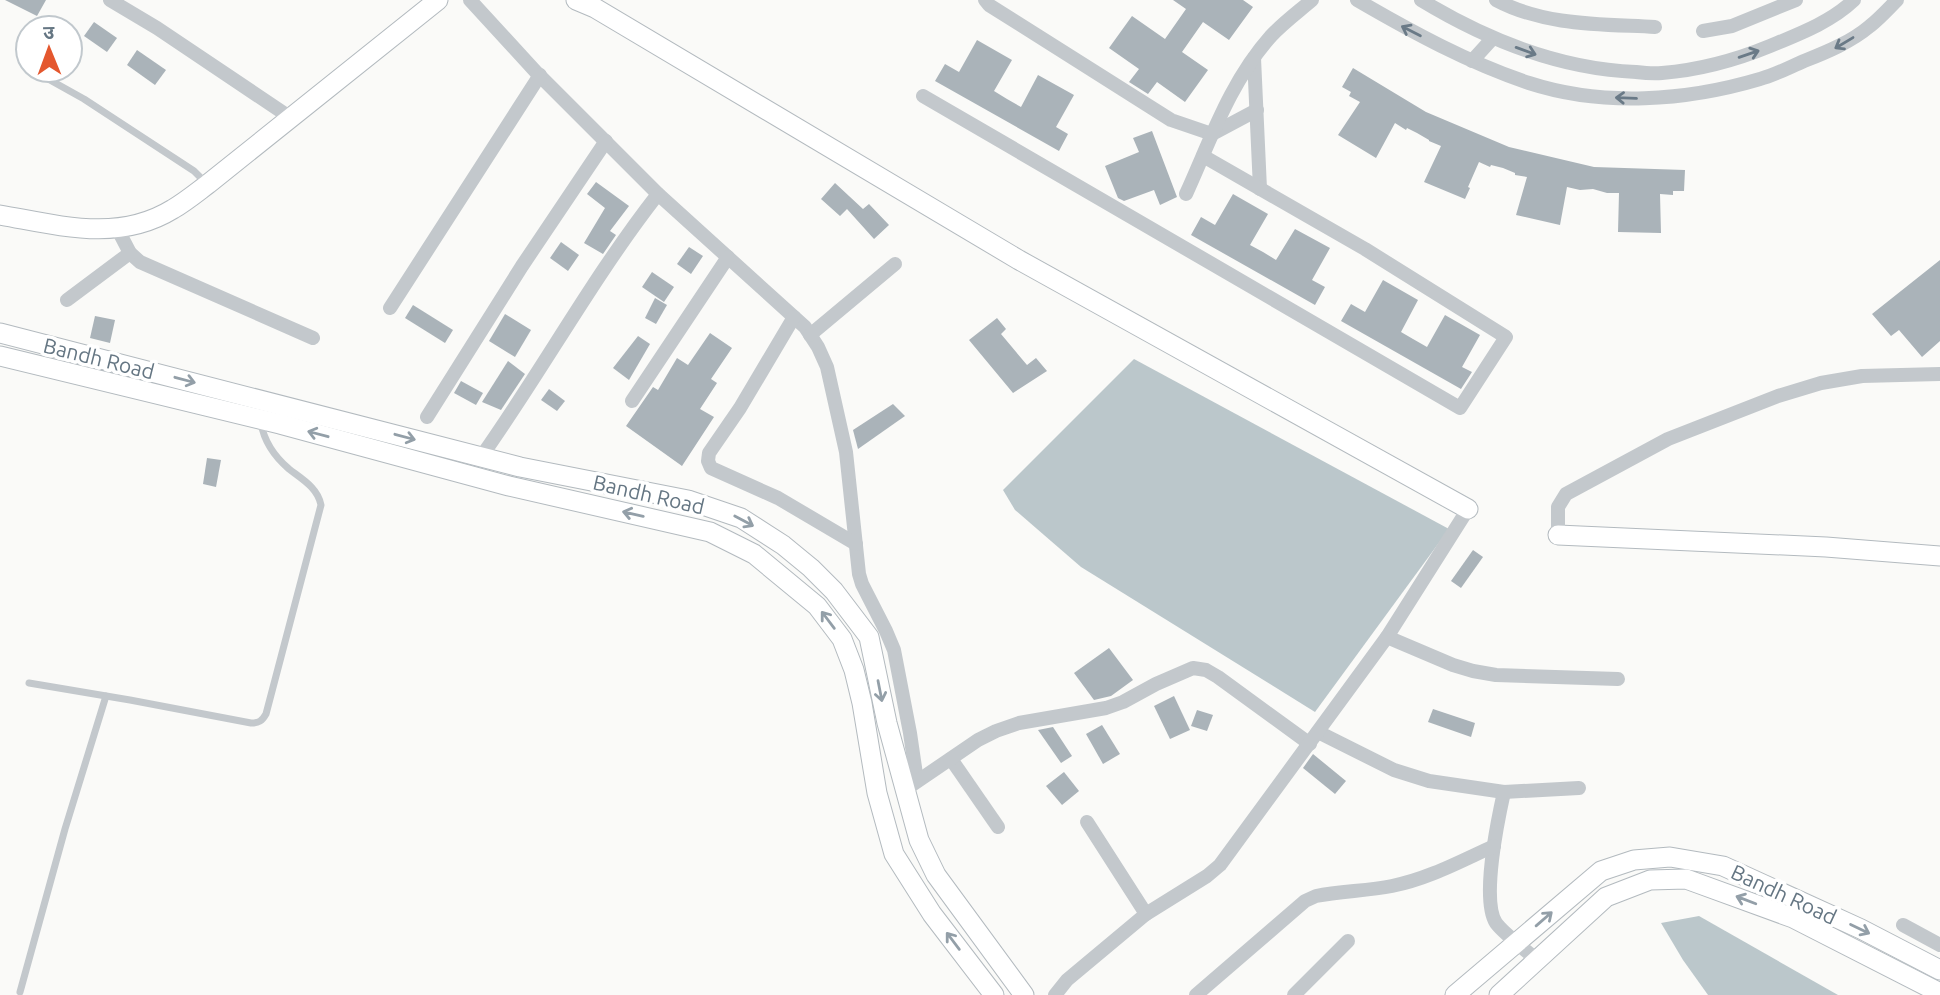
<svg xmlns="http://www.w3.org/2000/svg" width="1940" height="995" viewBox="0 0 1940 995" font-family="Ubuntu,'Noto Sans Devanagari',sans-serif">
	<rect width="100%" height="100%" fill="#fafaf8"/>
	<g fill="#bbc7cb">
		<path d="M1134,359L1449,529L1315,712L1081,567L1015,510L1003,490Z"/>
		<path d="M1699,916L1838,995H1708L1683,960L1661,923Z"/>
	</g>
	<g fill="#aab3b9">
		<path d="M5,0H46L37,16Z"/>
		<path d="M1173,0H1243L1253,7L1229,40L1203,22L1182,52L1208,70L1185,102L1157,82L1148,94L1129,82L1139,69L1109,48L1132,16L1165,39L1186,9Z"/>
		<path d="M94,22L117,38L107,52L84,36Z"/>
		<path d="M977,40L1012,60L994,91L1007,99L1021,107L1038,75L1074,95L1056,127L1068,134L1059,151L935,81L945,64L959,72Z"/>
		<path d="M137,50L166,70L155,85L127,65Z"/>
		<path d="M1353,68L1426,112L1509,147L1594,167L1685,170L1684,191H1673V195L1660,194L1661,233L1618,232L1619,193H1607L1593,189L1580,190L1567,187L1560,225L1516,215L1527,177L1515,175V173L1503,168L1491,165L1490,167L1479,162L1468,187L1470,188L1465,199L1424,182L1441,146L1429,141V140L1417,133L1407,128L1406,130L1395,123L1376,158L1338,135L1360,102L1349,96L1351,92L1342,87Z"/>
		<path d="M1152,131L1177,197L1160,205L1154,190L1124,201L1118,198L1105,166L1139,152L1133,138Z"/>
		<path d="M596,182L629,206L610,231L616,235L603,254L584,243L605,208L587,194Z"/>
		<path d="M835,183L863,209L869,204L889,225L874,239L847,209L840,216L821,199Z"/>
		<path d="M1233,194L1268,214L1250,245L1263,252L1276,260L1295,229L1330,248L1312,280L1325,287L1315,305L1191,235L1201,217L1215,225Z"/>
		<path d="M561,242L579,255L568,271L550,258Z"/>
		<path d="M689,247L703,256L691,274L677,264Z"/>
		<path d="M1940,260V341L1922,357L1899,330L1891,336L1872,314Z"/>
		<path d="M652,272L674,287L664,302L642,287Z"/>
		<path d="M1383,280L1418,300L1401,332L1413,339L1427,347L1445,315L1480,335L1462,367L1472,372L1461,389L1341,321L1351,304L1365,312Z"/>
		<path d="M655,298L667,305L656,324L645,318Z"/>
		<path d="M413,305L453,330L445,343L405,318Z"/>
		<path d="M505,314L531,330L515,357L489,341Z"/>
		<path d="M95,316L115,320L110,343L90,338Z"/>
		<path d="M997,318L1006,329L1001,334L1027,365L1036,358L1047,371L1013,393L969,340Z"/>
		<path d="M710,333L732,348L711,379L717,383L700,409L714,417L682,466L626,426L653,387L658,390L677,358L688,365Z"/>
		<path d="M638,336L650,344L629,380L613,368Z"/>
		<path d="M508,361L525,374L501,410L482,402Z"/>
		<path d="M461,381L483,393L476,405L454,393Z"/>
		<path d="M549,389L565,401L557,411L541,400Z"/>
		<path d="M893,404L905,416L858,449L853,430Z"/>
		<path d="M207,458L221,460L216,487L203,484Z"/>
		<path d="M1473,550L1483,557L1461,588L1451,581Z"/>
		<path d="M1109,648L1133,680L1111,696L1094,700L1074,673Z"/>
		<path d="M1174,696L1190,730L1170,739L1154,706Z"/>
		<path d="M1433,709L1475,723L1471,737L1428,722Z"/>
		<path d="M1197,710L1213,715L1207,731L1191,726Z"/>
		<path d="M1102,725L1120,754L1103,764L1086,734Z"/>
		<path d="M1053,727L1072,756L1061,763L1038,730Z"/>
		<path d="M1313,754L1346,781L1335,794L1303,768Z"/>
		<path d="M1064,772L1079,791L1062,805L1046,786Z"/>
	</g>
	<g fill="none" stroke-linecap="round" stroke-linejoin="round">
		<defs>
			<g id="secondary">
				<path d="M576,0L595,8L1019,260L1468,509"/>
				<path d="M0,215C58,225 118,243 173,209C185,202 196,193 208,184L438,0"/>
				<path d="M0,333L520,467L688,500L741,518L783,545L811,568L834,591L869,637L887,723L919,840L936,875L1024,995"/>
				<path d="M0,356L280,424L509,486L710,532L754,554L817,606L842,639L854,670L862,703L877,793L894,854L932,914L994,995"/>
				<path d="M1558,535L1826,547L1940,556"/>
				<path d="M1455,995L1601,871L1634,860L1670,857L1723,866L1861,929L1940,970"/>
				<path d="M1499,995L1606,897L1650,880L1686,879L1793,918L1940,993"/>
			</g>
		</defs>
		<use href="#secondary" stroke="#b3babf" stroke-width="21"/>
		<g stroke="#c3c8cc" stroke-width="7">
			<path d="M32,70L84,99L194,171L207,184"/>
			<path d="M29,683L130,700L251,723C259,723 262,721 266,714L321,505C318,488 302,479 289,469C275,457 264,441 261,423"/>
			<path d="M20,992L65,829L106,696"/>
		</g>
		<g stroke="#c3c8cc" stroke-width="14">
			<path d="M110,0L157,28L291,118"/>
			<path d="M470,0L536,72L658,194L805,327L818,347L827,367L846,452L859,574L862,584L886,631L894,650L910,733L917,781"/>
			<path d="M985,0L989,5L1171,120L1212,134L1257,110"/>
			<path d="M1357,0C1412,32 1469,63 1529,83C1603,107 1686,101 1760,79C1775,75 1790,67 1804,61C1827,52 1851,42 1870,26C1880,18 1888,9 1897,0"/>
			<path d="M1421,0C1487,40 1558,69 1636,72C1644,73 1653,74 1662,73C1699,70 1736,60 1770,46C1799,34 1831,22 1854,0"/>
			<path d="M1496,0C1545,26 1601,24 1655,27"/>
			<path d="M1703,31L1732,26L1796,0"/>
			<path d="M1254,58L1260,189"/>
			<path d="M1472,61L1492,39"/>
			<path d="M923,96L1460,408L1506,337L1365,249L1203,156"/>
			<path d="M1186,194C1211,139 1230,82 1271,36C1283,23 1298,12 1312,0"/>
			<path d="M117,228L130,253L140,262L313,338"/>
			<path d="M67,300L130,253"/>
			<path d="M390,308L540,75"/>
			<path d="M794,317L740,408L709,453L708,461L711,468L778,498L856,544"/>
			<path d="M810,335L895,264"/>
			<path d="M632,401L728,257"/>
			<path d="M427,417L522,266L606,141"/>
			<path d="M481,457C542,371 593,277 658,194"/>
			<path d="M1558,535V507L1566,494L1668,439L1778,396L1821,383L1862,376L1940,374"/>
			<path d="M1387,637L1453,665L1473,671L1496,675L1618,679"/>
			<path d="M1318,732L1394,770L1429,781L1504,792L1579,788"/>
			<path d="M951,759L998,827"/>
			<path d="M912,785L978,740L996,731L1019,723L1106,708L1123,702L1156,684L1193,668L1206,670L1218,677L1310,744"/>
			<path d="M1504,792C1498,819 1481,900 1496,923C1503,933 1527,951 1537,960"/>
			<path d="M1087,822L1146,914"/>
			<path d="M1903,925L1940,945"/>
			<path d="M1055,995L1067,980L1146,914L1207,876L1220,865L1387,637L1468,509"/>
			<path d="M1196,995L1305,901L1316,896C1341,891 1367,891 1392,886C1428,879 1461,861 1494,846"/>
			<path d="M1294,995L1348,941"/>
		</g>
		<use href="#secondary" stroke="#fff" stroke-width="19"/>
	</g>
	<defs><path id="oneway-shaft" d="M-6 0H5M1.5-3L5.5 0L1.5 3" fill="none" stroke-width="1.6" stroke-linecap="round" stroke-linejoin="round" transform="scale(1.75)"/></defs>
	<g stroke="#6a7a87">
		<use href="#oneway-shaft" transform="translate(1411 31) rotate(-153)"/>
		<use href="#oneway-shaft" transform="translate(1844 43) rotate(149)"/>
		<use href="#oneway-shaft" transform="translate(1526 51) rotate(20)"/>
		<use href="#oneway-shaft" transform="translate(1749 54) rotate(-19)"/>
		<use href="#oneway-shaft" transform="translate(1626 98) rotate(-178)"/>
	</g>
	<g stroke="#939fa8">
		<use href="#oneway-shaft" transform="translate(185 380) rotate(15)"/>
		<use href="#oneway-shaft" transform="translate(318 434) rotate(-165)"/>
		<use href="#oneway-shaft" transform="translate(405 437) rotate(15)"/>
		<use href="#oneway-shaft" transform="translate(633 514) rotate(-167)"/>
		<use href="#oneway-shaft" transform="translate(744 521) rotate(28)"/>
		<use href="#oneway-shaft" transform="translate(828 620) rotate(-127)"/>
		<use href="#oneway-shaft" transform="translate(880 691) rotate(79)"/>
		<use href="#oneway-shaft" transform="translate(1746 900) rotate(-159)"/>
		<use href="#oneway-shaft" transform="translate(1544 919) rotate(-41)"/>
		<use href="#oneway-shaft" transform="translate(1860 929) rotate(26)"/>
		<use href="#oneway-shaft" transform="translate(953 941) rotate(-127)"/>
	</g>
	<g text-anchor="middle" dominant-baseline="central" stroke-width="7" stroke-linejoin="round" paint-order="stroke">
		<g font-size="21" fill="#657683" stroke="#fff">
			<text transform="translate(99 358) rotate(14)">Bandh Road</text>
			<text transform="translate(649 494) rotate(13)">Bandh Road</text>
			<text transform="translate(1784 894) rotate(25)">Bandh Road</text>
		</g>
	</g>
	<g transform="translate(49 49) rotate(359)"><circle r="33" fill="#ffffff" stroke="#c1c8cd" stroke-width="2"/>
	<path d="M0-5L12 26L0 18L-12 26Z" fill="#e4572e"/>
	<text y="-10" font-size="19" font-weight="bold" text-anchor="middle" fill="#657683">उ</text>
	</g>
</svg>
